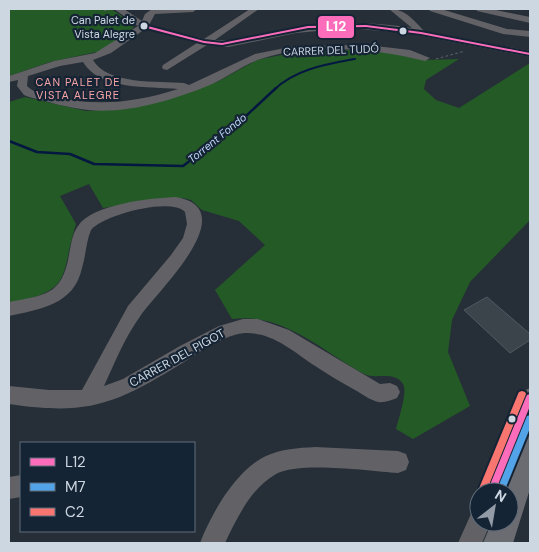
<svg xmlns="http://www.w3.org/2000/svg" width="539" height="552" viewBox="0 0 539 552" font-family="'DM Sans',sans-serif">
	<rect width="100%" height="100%" fill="#262f38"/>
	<g fill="#245a25">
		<path d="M9,9H111L130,21L134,27L101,51L50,62L9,76Z"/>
		<path d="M350,50H371L410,55L422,60L459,59L426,80L424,89L436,100L459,108L530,63V220L470,282L452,320L448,352L470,406L413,439L396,429C398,420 408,392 403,384C395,370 375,380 364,374C322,351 283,312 232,319L215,290L265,245L239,221L202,210L191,200L183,198H164L103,208L89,184L60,196L76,224C59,279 75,289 9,304V102L25,97L86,111L118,109L217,82L257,60L266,58L292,53Z"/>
	</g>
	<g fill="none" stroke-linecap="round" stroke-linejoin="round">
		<path stroke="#031741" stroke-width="2" d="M274,90C295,69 328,64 355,59"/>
		<path stroke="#031741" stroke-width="2.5" d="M9,141L37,152L70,154L94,164L183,166L233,128L276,88"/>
	</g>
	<path fill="#3c444b" stroke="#515860" d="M487,297L530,334V340L510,353L464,310Z"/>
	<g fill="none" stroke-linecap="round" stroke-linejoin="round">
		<g stroke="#626569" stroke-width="1" stroke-dasharray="2.5 2.5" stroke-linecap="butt">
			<path d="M99,9L109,11"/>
			<path d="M436,59L465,51"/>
		</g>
		<g fill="#626166" fill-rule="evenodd">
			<path d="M114,9H124L142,21L145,14L152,9H197L193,12L155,14L149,25L204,39L250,9H259L215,40C241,42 268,33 294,28C333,21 373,22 412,28L389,9C404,8 414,20 424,31L530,51V57L406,33L347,28L296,33L228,47L207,45L167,70L163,69L162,67L163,65L197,43L145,29L111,53L93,60C107,85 158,81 184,83L189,85L255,54L295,46L367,45L410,50L430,58L425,61C376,49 313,43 264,58C245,63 228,77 210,85C173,100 128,114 88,110C68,108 49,102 29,97L24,95L17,86L18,80L9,82V76L54,61L95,53L138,26ZM83,62C100,91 149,86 178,89C134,103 96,107 52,96C42,94 34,93 27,86L28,76L60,66Z"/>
			<path d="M429,9H441L507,29L530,31V37L503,34L430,11Z"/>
			<path d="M476,9H491L530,17V23L477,11Z"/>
			<path d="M176,197C245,209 157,292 141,315C125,337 115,362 104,386L123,379L180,346L219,326L243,319H258L289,330L380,384L390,383L397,386L400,392L397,398C391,400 385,403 378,402C370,400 362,394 355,390C340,382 326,373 312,364C292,350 271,332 245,333C224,335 201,351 184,362C116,404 89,416 9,404V386L49,390H82L128,306L171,255L183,238L187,224L185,212C170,197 104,215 91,230C86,242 86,255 82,268C74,305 40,309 9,316V302C44,295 62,296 69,255C71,245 72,234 78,226C92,204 151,198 176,197Z"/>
			<path d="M530,388V421L502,492H480L523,391Z"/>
			<path d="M315,447L398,451L406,454L409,462L406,470L398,473C370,471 299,461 276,474C251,488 237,518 225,543H200C211,514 236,470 266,456C281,449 298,448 315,447Z"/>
			<path d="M21,475V497L9,499V477Z"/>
			<path d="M479,510V522H491L482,543H458L471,514Z"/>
		</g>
		<path fill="#6b6b72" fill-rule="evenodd" d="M526,399L530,400V489L513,543H483L492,522H509V492H502L511,465L514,410L517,402Z"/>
		<defs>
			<g id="bus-1">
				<path d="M144,25L204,41L222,43L308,26L366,25L421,32L530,53V55L421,34L366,27L308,28L222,45L204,43L143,27L142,26Z"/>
				<path d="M530,394V406L495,492H487L526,397L527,395Z"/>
			</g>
			<path id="bus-2" d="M530,415V428L504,492H496L527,416Z"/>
			<path id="bus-3" d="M522,391L525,392L526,394L486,492H480L479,489L480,486L518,394L519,392Z"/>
		</defs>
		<use href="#bus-1" stroke="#152434" stroke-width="4"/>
		<use href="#bus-2" stroke="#152434" stroke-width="4"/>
		<use href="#bus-3" stroke="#152434" stroke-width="4"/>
		<use href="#bus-1" fill="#fb6dba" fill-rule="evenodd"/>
		<use href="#bus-2" fill="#53a3e8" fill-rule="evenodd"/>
		<use href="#bus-3" fill="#f87570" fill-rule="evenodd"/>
	</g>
	<g fill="#cdd7e2" stroke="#152434" stroke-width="2">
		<circle cx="144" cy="26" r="4.5"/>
		<circle cx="403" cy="31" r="4.5"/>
		<circle cx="512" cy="419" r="4.5"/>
	</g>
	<g text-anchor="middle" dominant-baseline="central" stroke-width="4.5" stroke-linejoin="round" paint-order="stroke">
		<g font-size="11" fill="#cdd7e2" stroke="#152434" text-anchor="end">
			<text x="135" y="20">Can Palet de<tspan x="135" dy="14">Vista Alegre</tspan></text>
		</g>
		<g font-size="11" fill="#cdd7e2" stroke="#152434">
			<text transform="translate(331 50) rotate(-2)">CARRER DEL TUDÓ</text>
		</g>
		<g font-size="11" letter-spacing="1" fill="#f8a4a6" stroke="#152434">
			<text x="78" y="82">CAN PALET DE<tspan x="78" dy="13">VISTA ALEGRE</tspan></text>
		</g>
		<g font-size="11" font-style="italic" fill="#c0d8fd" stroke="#152434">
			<text transform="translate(217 138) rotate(-39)">Torrent Fondo</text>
		</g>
		<g font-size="12" fill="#cdd7e2" stroke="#152434">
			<text transform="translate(177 358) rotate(-29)">CARRER DEL PIGOT</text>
		</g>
	</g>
	<rect stroke="#152434" stroke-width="2" x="317" y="15" width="38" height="24" rx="5" fill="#fb6dba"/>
	<g font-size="14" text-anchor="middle" font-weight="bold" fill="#fff">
		<text x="336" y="31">L12</text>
	</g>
	<rect width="539" height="552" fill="none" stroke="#cdd7e2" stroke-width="20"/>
	<rect x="20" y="442" width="175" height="90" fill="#152434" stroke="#5f6c7a"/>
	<rect x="30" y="458" width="25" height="8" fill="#fb6dba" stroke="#5f6c7a"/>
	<text x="65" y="467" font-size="15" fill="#cdd7e2">L12</text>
	<rect x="30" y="483" width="25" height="8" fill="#53a3e8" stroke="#5f6c7a"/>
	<text x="65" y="492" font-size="15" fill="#cdd7e2">M7</text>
	<rect x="30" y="508" width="25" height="8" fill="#f87570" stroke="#5f6c7a"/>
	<text x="65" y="517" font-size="15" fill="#cdd7e2">C2</text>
	<g transform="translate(494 507) rotate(31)"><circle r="24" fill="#152434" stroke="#5f6c7a"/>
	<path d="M0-4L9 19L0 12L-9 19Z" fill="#939ca6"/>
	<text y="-8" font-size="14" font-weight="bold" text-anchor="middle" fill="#cdd7e2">N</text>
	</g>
</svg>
